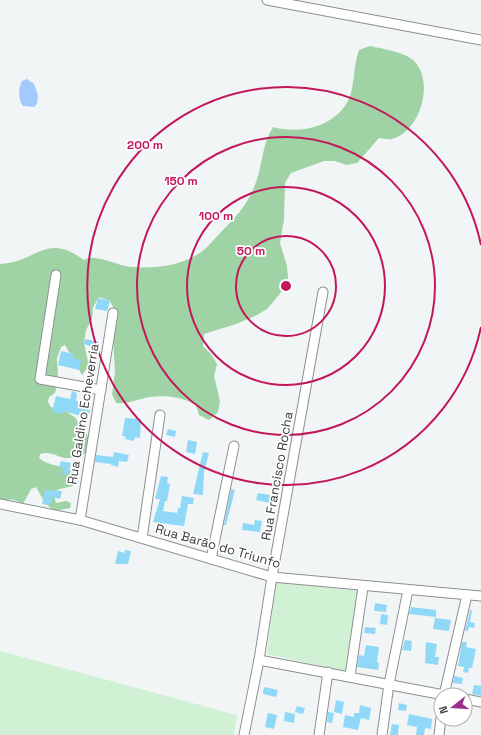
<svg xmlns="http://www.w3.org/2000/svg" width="481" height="735" viewBox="0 0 481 735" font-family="'Space Grotesk',sans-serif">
	<rect width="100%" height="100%" fill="#f1f5f5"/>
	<g fill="#d1f1d4">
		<path d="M276,582L360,591L347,672L267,654Z"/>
		<path d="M0,651L237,715L234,735H0Z"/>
	</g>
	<path fill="#9fd3a5" d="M370,46C383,49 405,52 414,61C435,82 420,132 392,139C388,140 383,138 379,138L357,163L346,165L335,161H324L291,173L285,183L284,219L280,243L287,266L288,278L283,290L267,309L257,315L236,324L204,334L203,346L211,354L217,364L214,376L220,401L218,412L209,420L199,415L196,405C182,397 166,395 150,397C138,399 129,404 116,403L112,394L115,372L113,337L115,311L110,301L99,297L93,307L92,319L86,330L84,343L89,366L82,375L65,345L61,347L57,358L58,375L55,379C56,388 58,393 49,397L48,402L51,407L67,412L76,418L81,430L86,432L90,443L86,453C80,455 74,458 68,458C57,458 52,450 40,454L39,458C51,469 64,461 78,477V483C71,489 61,486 53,493L56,503L66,501L71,503L70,508L54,511L45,503L36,487L31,489L23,504C15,499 9,498 0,502V264C38,262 45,232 84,260C94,252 120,267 133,267C157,269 186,265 205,249C213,242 218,234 226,227C239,214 250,200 256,182C263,163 262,144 273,127C301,135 339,126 350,96C355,82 353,67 359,50Z"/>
	<path fill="#a2cafd" d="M27,79L34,84L38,95L37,104L34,107L23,106C18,99 18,89 22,81Z"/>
	<g fill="#90d8f8">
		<path d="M98,298L110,301L107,311L95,309Z"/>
		<path d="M85,339L99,342L98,349L84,344Z"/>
		<path d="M61,351L74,354V358L81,360L79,370L58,365Z"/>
		<path d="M72,391L77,393L76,401H78V403L91,406L88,418L63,411L62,414L52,412L56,396L70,399Z"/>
		<path d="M125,418L141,419L140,438L135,437L134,441L125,439L126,437L122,436Z"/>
		<path d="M168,429L176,431L175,437L166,435Z"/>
		<path d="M188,440L197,442L195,454L186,452Z"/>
		<path d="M114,452L129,455L127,462L119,461L118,467L111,465V464L95,462L96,455L113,457Z"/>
		<path d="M203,452L209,453L204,472L203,495L193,494Z"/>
		<path d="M61,461L71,463L68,475L62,474L63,468L59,467Z"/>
		<path d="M161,476L168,477L167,483L170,484L167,501H165L163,511L177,513L178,508H180L182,496L194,498L193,504H188L184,526L153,522L160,499H155Z"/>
		<path d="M231,489L235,490L226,525H224Z"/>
		<path d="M45,490L62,491L60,499L52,497L51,503H49V505L42,504Z"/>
		<path d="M258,493L270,495L269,503L256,500Z"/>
		<path d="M255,520L262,521L260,532L242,530L243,523L254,525Z"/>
		<path d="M125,550L131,551L128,564H115L118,551L124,553Z"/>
		<path d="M375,603L387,605L386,612L374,611Z"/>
		<path d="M411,607L436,610V617L409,614Z"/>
		<path d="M470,610H472L470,622L475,623L474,628L469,627L468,631H465Z"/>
		<path d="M381,614L388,615L387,625L380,624Z"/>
		<path d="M435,618L451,620L449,631L433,629Z"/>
		<path d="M365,627L376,628L375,634L364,633Z"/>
		<path d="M405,640L412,641L411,651L402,650Z"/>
		<path d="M426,642L437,644L435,657H439L438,665L425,663Z"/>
		<path d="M462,642H467L466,647L476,649L472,668H469L468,673L463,672L464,667L458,666Z"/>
		<path d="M366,645L379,647L377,662L379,663L378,670L357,667L359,655L364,656Z"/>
		<path d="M454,676L463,678L462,684L453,683Z"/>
		<path d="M474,685L481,686V696L472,694Z"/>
		<path d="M264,687L278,690L276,697L263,694Z"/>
		<path d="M336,700L344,702L342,714L334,712Z"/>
		<path d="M399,703L407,705L406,711L398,710Z"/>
		<path d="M360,705L371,708L369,720L361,718L358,730L343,727L345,715L354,717V713H359Z"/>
		<path d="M297,706L305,708L303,714L295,712Z"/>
		<path d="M285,712L295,714L294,723L284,721Z"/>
		<path d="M328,712L334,713L332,723L327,722Z"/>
		<path d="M268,713L277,715L274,729L265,727Z"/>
		<path d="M409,714L432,719L431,729L425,728L424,735H416L417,727L407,725Z"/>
		<path d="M392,724L399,725L398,735H390Z"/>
	</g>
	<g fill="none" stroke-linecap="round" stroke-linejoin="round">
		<defs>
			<g id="minor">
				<path d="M267,0L481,40"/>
				<path d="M56,275L40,379L101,390"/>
				<path d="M0,504L80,520L272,577L481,596"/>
				<path d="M80,520L113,313"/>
				<path d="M142,538L160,415"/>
				<path d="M211,559L234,446"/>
				<path d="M259,660L444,695"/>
				<path d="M350,676L363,587"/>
				<path d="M444,695L467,595"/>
				<path d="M465,699L481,702"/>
				<path d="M244,735L259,660L272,577L323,292"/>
				<path d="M319,735L328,672"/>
				<path d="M382,735L389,684L408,590"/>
				<path d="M439,735L441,718"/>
			</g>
		</defs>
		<use href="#minor" stroke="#8c8f90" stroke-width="11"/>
		<use href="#minor" stroke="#fff" stroke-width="9"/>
	</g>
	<g fill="none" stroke="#c2185b" stroke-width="2">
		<circle cx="286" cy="286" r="50"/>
		<circle cx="286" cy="286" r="99"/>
		<circle cx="286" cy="286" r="149"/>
		<path d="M481 327A199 199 0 1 1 481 245"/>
	</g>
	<g text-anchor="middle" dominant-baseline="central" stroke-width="3.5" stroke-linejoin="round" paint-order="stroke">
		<g font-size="13" fill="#3b3c3d" stroke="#fff">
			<text transform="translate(83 414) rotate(-81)">Rua Galdino Echeverria</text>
			<text transform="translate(277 476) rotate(-80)">Rua Francisco Rocha</text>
			<text transform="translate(218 546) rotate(16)">Rua Barão do Triunfo</text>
		</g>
	</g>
	<circle cx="286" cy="286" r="6" fill="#c2185b" stroke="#fff" stroke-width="2"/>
	<g font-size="12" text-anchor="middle" font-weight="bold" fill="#c2185b" stroke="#fff" stroke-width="3.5" stroke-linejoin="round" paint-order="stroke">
		<text x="145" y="149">200 m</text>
		<text x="181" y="185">150 m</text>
		<text x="216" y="220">100 m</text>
		<text x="251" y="255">50 m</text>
	</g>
	<g transform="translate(453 707) rotate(253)"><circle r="19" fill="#ffffff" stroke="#b1b1b1"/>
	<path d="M0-3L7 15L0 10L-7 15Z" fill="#9e2f8e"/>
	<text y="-6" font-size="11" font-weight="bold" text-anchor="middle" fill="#3b3c3d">N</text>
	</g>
</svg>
